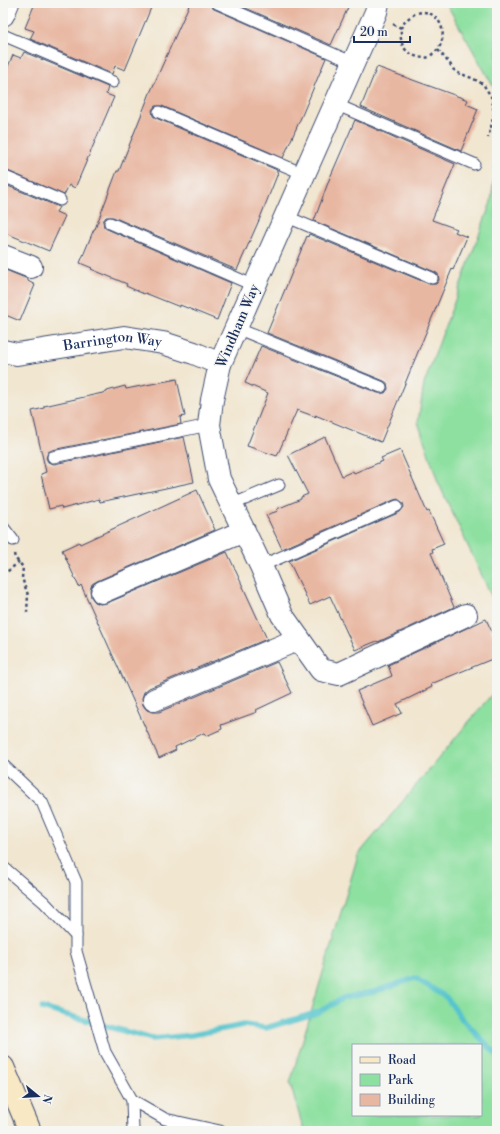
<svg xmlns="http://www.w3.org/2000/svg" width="500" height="1134" viewBox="0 0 500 1134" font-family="'Libre Bodoni',serif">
	<rect width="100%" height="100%" fill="#f6f6f2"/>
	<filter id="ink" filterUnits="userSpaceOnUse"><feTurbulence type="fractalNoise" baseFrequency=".025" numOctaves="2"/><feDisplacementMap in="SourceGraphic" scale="8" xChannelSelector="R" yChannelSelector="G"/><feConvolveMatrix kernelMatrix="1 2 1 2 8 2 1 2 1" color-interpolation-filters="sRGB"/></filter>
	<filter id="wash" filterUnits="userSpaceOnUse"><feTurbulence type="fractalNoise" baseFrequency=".012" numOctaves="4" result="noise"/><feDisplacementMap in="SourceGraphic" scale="16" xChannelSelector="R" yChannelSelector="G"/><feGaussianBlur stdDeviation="0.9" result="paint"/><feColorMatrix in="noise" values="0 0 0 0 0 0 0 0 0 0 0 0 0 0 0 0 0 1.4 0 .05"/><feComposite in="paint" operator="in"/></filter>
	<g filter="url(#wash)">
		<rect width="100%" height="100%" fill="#f1e6d0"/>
		<g fill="#8de0a0" stroke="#54887f" fill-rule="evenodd">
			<path d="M446,3H497V93Z"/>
			<path d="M497,150V608L438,482L418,422L424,384L491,202Z"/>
			<path d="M497,688V1131H304L290,1083L358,855ZM353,1045H481V1115H353Z"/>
		</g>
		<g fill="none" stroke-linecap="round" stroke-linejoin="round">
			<path stroke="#57c4ce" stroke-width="5.5" d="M42,1008L152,1039L192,1035L244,1025L266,1028L319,1012L343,998L373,992L415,978L446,997L462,1019L497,1055"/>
		</g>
		<g id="blocks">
			<g fill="#e8b7a2">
				<path d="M35,3H153L125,70L115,66L112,74L30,39L34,31L25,28Z"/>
				<path d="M190,3H210L211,7L214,9L326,58L303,113L283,158L162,106H155L152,110L153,116L156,118L277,170V172L278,173L260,218L237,270L113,217H106L103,221L104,227L107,229L231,283L217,320L180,305V307L145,293L144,294L126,286L127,284L91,269L92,268L80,263L94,229H95L117,171H119L150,93Z"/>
				<path d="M234,3H350L331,45Z"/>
				<path d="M24,52L108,87L106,94L114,97L75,188L69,185L64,195L3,169V78L13,55L21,58Z"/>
				<path d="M377,67L468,100L466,104L478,109L461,151L361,107Z"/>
				<path d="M355,120L455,164L432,220L457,229L455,232L467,237L453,270L452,269L381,442L315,415L316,417L297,410L277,456L247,446L268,393L245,383L261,346L378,393H385L388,389L387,383L384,381L267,333L307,236L308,237L309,234L429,284H436L439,280L438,274L435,272L314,221L329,180Z"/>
				<path d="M3,184L59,207L56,212L65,216L49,251L3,232Z"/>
				<path d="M3,269L28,279V281L35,285L20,321L3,314Z"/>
				<path d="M177,379L185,416L180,417L181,424L52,450L48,452L46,458L48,462L54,464L184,437L194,482L100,502L99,499L62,509L61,506L49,509L41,474L46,472L32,411L44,408V406L107,392V391L125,386L126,389Z"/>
				<path d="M325,437L342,476L353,471L354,473L383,461L381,458L400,450L427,512L429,511L444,544L432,549L433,552L431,553L454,607L378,642L377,641L355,650L330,596L310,605L289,561L400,512L404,507L403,503L398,499L394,500L282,549L266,515L278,511L277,509L301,499V497L308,494L288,455Z"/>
				<path d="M197,490L215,530L97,581L92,584L90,590L91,597L95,602L100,604L107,603L227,552L267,639L149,688L144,692L142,698L143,705L147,710L152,712H159L277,662L292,693L256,710L257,712L221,725L222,729L206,736L204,733L175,747L176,750L159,758L81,585L79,587L62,550L79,542L80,544Z"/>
				<path d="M486,619L497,643V657L431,684L432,687L397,704L402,713L372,726L357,691L392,676L388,665Z"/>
			</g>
		</g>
	</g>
	<g filter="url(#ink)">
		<use href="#blocks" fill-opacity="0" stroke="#3b4a6f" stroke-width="1"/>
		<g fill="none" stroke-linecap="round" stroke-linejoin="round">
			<defs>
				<g id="lane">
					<path d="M217,3L354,63"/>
					<path d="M3,35L113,82"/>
					<path d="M335,104L474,164"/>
					<path d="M159,112L304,174"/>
					<path d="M3,176L60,200"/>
					<path d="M285,216L432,278"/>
					<path d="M110,223L255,286"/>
					<path d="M236,328L381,387"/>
					<path d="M53,457L209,425"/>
					<path d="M231,505L279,485"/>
					<path d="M3,527L13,540"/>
					<path d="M261,566L397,506"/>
					<path d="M3,765L42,802L76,882V951L105,1052L132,1100L165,1119L220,1131"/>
					<path d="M3,867L44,902L76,936"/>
					<path d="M132,1100L133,1131"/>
				</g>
				<g id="street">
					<path d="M378,3L376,12L220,364L212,400L209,425L219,479L261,566L282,615L321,670L339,674L466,615"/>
					<path d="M3,15L8,3"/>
					<path d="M3,256L31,267"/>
					<path id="s1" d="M3,351L17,354L124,337L163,343L194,353L220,364"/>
					<path d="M102,592L244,531"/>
					<path d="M154,700L299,639"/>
				</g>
				<path id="secondary" d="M3,1067L30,1131"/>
			</defs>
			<use href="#lane" stroke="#3b4a6f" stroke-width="13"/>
			<use href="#street" stroke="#3b4a6f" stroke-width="24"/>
			<use href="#secondary" stroke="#3b4a6f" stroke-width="24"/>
			<g stroke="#3b4a6f" stroke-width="2.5" stroke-dasharray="3 3" stroke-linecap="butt">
				<path d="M393,24L401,28C401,33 400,40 403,46C407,54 420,60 429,57C431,56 432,54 434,53C446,44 446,22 431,14C420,8 406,17 401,28"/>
				<path d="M438,50L450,64L453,69L458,73L472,78L483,84L492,98L494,115L488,138"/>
				<path d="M14,554L15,558L23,567L22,578L28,595L27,613"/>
				<path d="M3,575L19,562"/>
			</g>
			<use href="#lane" stroke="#fff" stroke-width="11"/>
			<use href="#street" stroke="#fff" stroke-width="22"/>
			<use href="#secondary" stroke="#f8e8c3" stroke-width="22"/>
		</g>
	</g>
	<g text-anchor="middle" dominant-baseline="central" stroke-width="3" stroke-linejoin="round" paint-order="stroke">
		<g font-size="14" fill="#1b2f5e" stroke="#f6f6f2">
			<text transform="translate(238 326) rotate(-67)">Windham Way</text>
			<text stroke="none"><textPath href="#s1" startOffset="111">Barrington Way</textPath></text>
		</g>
	</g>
	<rect width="500" height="1134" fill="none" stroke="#f6f6f2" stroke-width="16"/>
	<rect x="352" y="1044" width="130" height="72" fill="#f6f6f2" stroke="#9ea6b7"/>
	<rect x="360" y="1057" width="20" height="6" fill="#f8e8c3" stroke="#9ea6b7"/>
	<text x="388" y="1064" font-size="12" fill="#1b2f5e">Road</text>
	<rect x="360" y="1074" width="20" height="12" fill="#8de0a0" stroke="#9ea6b7"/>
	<text x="388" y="1084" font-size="12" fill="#1b2f5e">Park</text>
	<rect x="360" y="1094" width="20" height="12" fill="#e8b7a2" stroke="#9ea6b7"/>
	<text x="388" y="1104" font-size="12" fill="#1b2f5e">Building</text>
	<g transform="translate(38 1096) rotate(108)" stroke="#f6f6f2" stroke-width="3" paint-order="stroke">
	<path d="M0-3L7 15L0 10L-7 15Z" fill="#1b2f5e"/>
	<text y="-6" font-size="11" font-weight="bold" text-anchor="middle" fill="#1b2f5e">N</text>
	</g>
	<path d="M354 36v6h56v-6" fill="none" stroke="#1b2f5e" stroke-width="2"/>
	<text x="360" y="36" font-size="12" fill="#1b2f5e" stroke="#f6f6f2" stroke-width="3" paint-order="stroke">20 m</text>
</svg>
